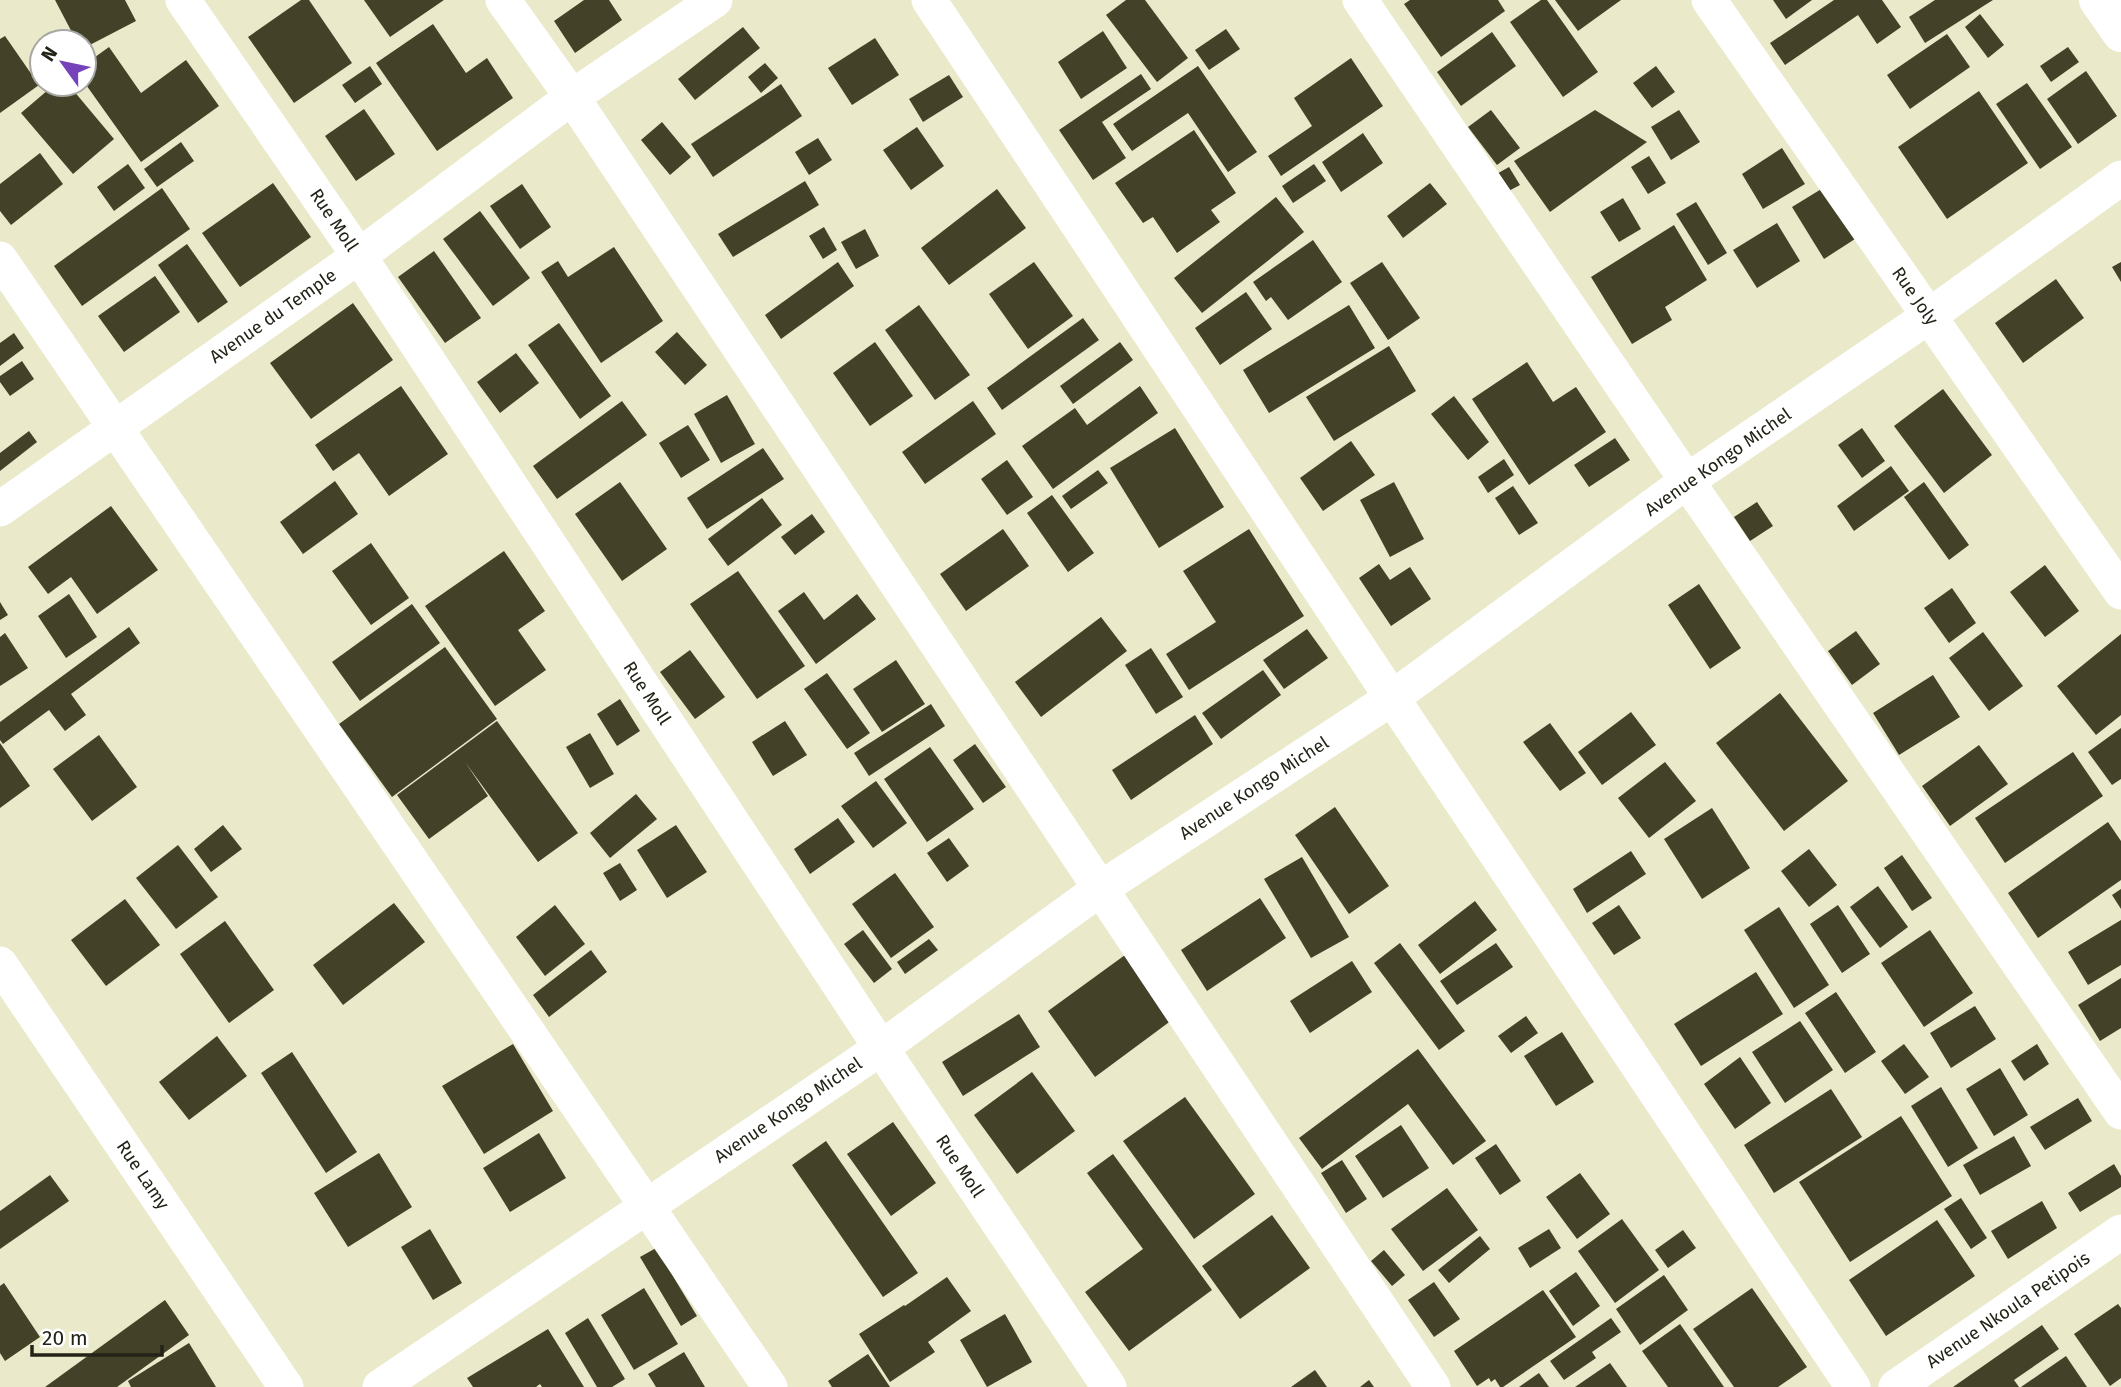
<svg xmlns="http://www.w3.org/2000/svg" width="2121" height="1387" viewBox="0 0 2121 1387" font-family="'Fira Sans',sans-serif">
	<rect width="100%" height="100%" fill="#eae9ca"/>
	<g fill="#434229">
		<path d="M55,0H125L136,21L84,48V42H77Z"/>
		<path d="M301,0H309L352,63L294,103L248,37Z"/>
		<path d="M364,0H444L390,37Z"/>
		<path d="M584,0H609L622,20L575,53L554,21Z"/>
		<path d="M1126,0H1145L1188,58L1157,82L1106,15Z"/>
		<path d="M1410,0H1498L1505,11L1441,57L1404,4Z"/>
		<path d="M1541,0H1547L1598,72L1563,97L1510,22Z"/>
		<path d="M1555,0H1621L1578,31Z"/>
		<path d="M1773,0H1812L1786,19Z"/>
		<path d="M1834,0H1882L1901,27L1877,44L1858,15L1785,65L1770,43Z"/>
		<path d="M1935,0H1993L1925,43L1909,17Z"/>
		<path d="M1980,14L2004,45L1988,58L1965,27Z"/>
		<path d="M433,24L466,73L487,58L513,98L437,151L376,63Z"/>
		<path d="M743,27L760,48L695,100L678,79Z"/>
		<path d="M1226,29L1240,49L1209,70L1195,50Z"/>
		<path d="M1103,31L1127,68L1081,99L1058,62Z"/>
		<path d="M1492,32L1516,66L1461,106L1437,72Z"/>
		<path d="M1947,34L1970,67L1910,109L1887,75Z"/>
		<path d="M5,36L39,85L0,113V39Z"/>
		<path d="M875,38L899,75L852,105L828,68Z"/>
		<path d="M109,47L141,93L186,60L219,106L141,162L84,82V65Z"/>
		<path d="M2068,47L2079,62L2051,82L2040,66Z"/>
		<path d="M1351,58L1383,106L1281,176L1268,156L1312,126L1294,98Z"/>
		<path d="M765,63L778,78L761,93L748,77Z"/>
		<path d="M370,66L382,84L355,103L342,85Z"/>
		<path d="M1198,66L1257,152L1228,172L1188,113L1132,151L1113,124Z"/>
		<path d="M1656,66L1675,92L1652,108L1633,83Z"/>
		<path d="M2086,71L2117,116L2078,144L2047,99Z"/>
		<path d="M1141,74L1151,89L1102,122L1126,158L1093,180L1059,130Z"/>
		<path d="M949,75L963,97L923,122L909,99Z"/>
		<path d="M2027,83L2072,147L2040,169L1996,104Z"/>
		<path d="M55,84H68L114,139L73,174L21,113Z"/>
		<path d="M781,84L802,116L713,177L691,144Z"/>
		<path d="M1979,91L2028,163L1947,219L1898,147Z"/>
		<path d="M364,109L395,154L356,181L325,136Z"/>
		<path d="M1491,110L1520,148L1497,165L1468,127Z"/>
		<path d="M1595,110L1647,142L1550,212L1514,161Z"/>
		<path d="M1679,110L1700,142L1671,160L1651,127Z"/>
		<path d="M662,122L691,157L670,175L641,140Z"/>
		<path d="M917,127L944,166L911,190L883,150Z"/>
		<path d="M1194,130L1236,193L1211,210L1220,222L1177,253L1153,217L1143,223L1115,183Z"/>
		<path d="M1363,133L1383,163L1341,192L1322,162Z"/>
		<path d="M818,138L832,160L809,175L795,152Z"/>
		<path d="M181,142L194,161L157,187L144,169Z"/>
		<path d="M1782,148L1805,184L1763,209L1742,174Z"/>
		<path d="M40,153L63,184L11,225L0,211V184Z"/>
		<path d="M1649,156L1666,183L1648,194L1631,167Z"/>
		<path d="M128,164L145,188L114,211L97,187Z"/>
		<path d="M1314,164L1326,181L1293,203L1282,186Z"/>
		<path d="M1509,167L1520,185L1503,194L1493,176Z"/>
		<path d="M805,181L819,205L733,257L718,234Z"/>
		<path d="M273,183L311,237L240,287L202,233Z"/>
		<path d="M1430,183L1447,204L1403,238L1387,216Z"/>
		<path d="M522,184L551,227L520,249L490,206Z"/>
		<path d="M162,188L190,229L82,306L54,266Z"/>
		<path d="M1823,188L1855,239L1824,259L1792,207Z"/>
		<path d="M997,189L1026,228L949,285L921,248Z"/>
		<path d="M1276,197L1304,232L1202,313L1174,278Z"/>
		<path d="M1623,198L1641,229L1619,242L1600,212Z"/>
		<path d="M1696,202L1727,253L1708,265L1676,214Z"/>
		<path d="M480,211L530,278L493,306L443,239Z"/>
		<path d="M1777,223L1800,261L1757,288L1733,250Z"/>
		<path d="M1674,225L1707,280L1665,307L1672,320L1632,344L1591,277Z"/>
		<path d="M824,227L837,250L823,259L809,236Z"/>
		<path d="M865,229L879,256L856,269L841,242Z"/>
		<path d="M1313,240L1342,282L1288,320L1271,297L1266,301L1253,282Z"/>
		<path d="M187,244L228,302L198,323L158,265Z"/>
		<path d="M614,247L663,321L601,363L541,272L558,261L568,277Z"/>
		<path d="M434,251L481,318L445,343L398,277Z"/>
		<path d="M838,262L854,286L781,339L765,315Z"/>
		<path d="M1034,262L1073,316L1028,349L989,294Z"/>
		<path d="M1382,262L1420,318L1388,340L1350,283Z"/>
		<path d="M2121,262V282L2112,267Z"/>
		<path d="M155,276L180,312L124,352L98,316Z"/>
		<path d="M2056,279L2084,318L2023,363L1995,323Z"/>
		<path d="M1246,292L1272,329L1220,365L1195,328Z"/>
		<path d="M353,303L393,360L311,419L270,363Z"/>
		<path d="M919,305L970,375L935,400L885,330Z"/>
		<path d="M1349,305L1375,348L1269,413L1243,370Z"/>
		<path d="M1083,318L1099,340L1002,410L987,388Z"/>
		<path d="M559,323L611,396L580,419L528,345Z"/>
		<path d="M677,332L707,365L685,385L655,352Z"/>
		<path d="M14,333L24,348L0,366V343Z"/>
		<path d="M875,342L913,396L870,426L833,373Z"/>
		<path d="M1120,342L1133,360L1073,404L1060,386Z"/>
		<path d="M1389,346L1416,391L1334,441L1306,397Z"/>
		<path d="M516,353L539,383L500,413L477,382Z"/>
		<path d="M22,361L34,379L10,396L0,382V376Z"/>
		<path d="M1527,362L1553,402L1576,387L1606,432L1529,485L1472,399Z"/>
		<path d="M401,386L448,454L389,496L359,453L333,471L315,445Z"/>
		<path d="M1140,386L1158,413L1053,489L1022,446L1075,408L1087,425Z"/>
		<path d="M1943,389L1992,455L1944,493L1894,426Z"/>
		<path d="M727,395L755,444L721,463L694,414Z"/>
		<path d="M1454,396L1489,442L1468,460L1431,414Z"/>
		<path d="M622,401L647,435L557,499L533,466Z"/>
		<path d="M973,401L996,434L925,484L902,452Z"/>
		<path d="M688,425L710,460L681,478L659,443Z"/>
		<path d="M1175,428L1224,507L1159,548L1110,468Z"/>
		<path d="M1862,428L1885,461L1862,478L1838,445Z"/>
		<path d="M29,431L37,442L0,471V453Z"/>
		<path d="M1615,438L1630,460L1589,487L1574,465Z"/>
		<path d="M1351,441L1375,475L1323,511L1300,478Z"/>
		<path d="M763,448L784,479L707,529L687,498Z"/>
		<path d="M1504,459L1514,475L1488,493L1478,477Z"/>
		<path d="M1007,460L1033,497L1007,515L981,479Z"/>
		<path d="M1891,466L1909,491L1854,531L1837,506Z"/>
		<path d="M1098,470L1108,483L1071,509L1062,496Z"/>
		<path d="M335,481L358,514L303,554L280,522Z"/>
		<path d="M620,482L667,549L622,581L575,514Z"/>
		<path d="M1394,482L1424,539L1390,557L1360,500Z"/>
		<path d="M1924,482L1969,545L1949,560L1904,497Z"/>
		<path d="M1513,486L1538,523L1519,535L1495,498Z"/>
		<path d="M1052,495L1094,553L1068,572L1027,513Z"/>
		<path d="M762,498L782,525L728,566L708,539Z"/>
		<path d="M1757,502L1773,526L1750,541L1734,517Z"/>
		<path d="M111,506L158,570L97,614L71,577L48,594L28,567Z"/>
		<path d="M812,514L825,532L795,555L781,537Z"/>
		<path d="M1003,529L1029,566L966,611L940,574Z"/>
		<path d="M1249,529L1304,616L1189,690L1166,654L1216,622L1183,571Z"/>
		<path d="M371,543L409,598L371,625L332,571Z"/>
		<path d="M504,551L545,611L518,630L546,670L495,706L425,606Z"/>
		<path d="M1379,564L1390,580L1410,567L1431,599L1391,626L1359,578Z"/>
		<path d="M2045,565L2079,611L2045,637L2010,592Z"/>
		<path d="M738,571L805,666L757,699L690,604Z"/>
		<path d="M1699,584L1741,648L1710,669L1668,605Z"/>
		<path d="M1952,588L1976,623L1949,643L1924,608Z"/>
		<path d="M804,592L824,620L857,594L876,619L816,664L778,611Z"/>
		<path d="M69,594L97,637L66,658L38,616Z"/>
		<path d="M0,602L8,615L0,620Z"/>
		<path d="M412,604L440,643L360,701L332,662Z"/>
		<path d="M1101,617L1127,651L1041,717L1015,682Z"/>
		<path d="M129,627L140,643L71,694L86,715L65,731L49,710L3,744L0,740V722Z"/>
		<path d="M1307,629L1328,658L1284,689L1263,660Z"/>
		<path d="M1856,631L1880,664L1852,685L1828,651Z"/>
		<path d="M1983,632L2023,686L1989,711L1949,658Z"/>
		<path d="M5,633L28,668L0,686V637Z"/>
		<path d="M2121,634V715L2096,735L2057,686Z"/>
		<path d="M445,647L497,719L392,797L339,724Z"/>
		<path d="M1151,648L1183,697L1156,714L1125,665Z"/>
		<path d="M690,650L725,697L695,719L660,672Z"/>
		<path d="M896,660L925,704L882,732L853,689Z"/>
		<path d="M1263,670L1281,695L1221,739L1202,713Z"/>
		<path d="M827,673L870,733L847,749L804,689Z"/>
		<path d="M1933,675L1960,717L1899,755L1873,713Z"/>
		<path d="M1780,693L1848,781L1784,831L1716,743Z"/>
		<path d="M620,699L640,731L617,746L597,714Z"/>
		<path d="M931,704L945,726L869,776L854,753Z"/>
		<path d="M1631,712L1656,745L1602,785L1578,752Z"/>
		<path d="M1195,715L1213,744L1131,800L1112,770Z"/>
		<path d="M497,721L578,833L538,862L465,762L488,796L429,839L397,795Z"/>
		<path d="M785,721L807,755L773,776L752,742Z"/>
		<path d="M1550,723L1586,773L1560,791L1523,742Z"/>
		<path d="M2121,728V779L2112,785L2088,752Z"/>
		<path d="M590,733L614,774L590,788L566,747Z"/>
		<path d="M99,735L137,787L92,821L53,769Z"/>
		<path d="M0,743L30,786L0,808Z"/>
		<path d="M975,744L1006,787L983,803L953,760Z"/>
		<path d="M1979,745L2008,784L1950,826L1922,786Z"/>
		<path d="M930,747L974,809L927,842L884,779Z"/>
		<path d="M2073,752L2103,796L2005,863L1975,818Z"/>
		<path d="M1665,762L1696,801L1649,838L1618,798Z"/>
		<path d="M876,781L907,823L873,848L841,806Z"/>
		<path d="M636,794L657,819L610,858L590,833Z"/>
		<path d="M1335,807L1389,886L1349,914L1295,835Z"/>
		<path d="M1712,808L1750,868L1702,899L1664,839Z"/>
		<path d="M838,818L855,842L810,874L794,849Z"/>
		<path d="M2108,822L2121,841V880L2038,938L2008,893Z"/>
		<path d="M223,825L242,849L211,872L194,849Z"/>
		<path d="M676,825L707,872L667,898L637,850Z"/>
		<path d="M949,838L969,866L947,882L927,853Z"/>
		<path d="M178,845L218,897L176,929L136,878Z"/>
		<path d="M1809,849L1837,885L1809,907L1781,871Z"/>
		<path d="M1631,851L1646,874L1587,913L1573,889Z"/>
		<path d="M1902,855L1932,898L1912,911L1884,868Z"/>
		<path d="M1302,857L1349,937L1311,958L1264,879Z"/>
		<path d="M620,863L637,890L620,901L603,873Z"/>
		<path d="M895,873L934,927L891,958L852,904Z"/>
		<path d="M1878,886L1908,927L1880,948L1850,907Z"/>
		<path d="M2121,889V909L2112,895Z"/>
		<path d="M1260,898L1286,938L1207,991L1181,950Z"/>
		<path d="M125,899L160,945L106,986L71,940Z"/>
		<path d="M1475,901L1497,930L1440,974L1418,945Z"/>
		<path d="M394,903L425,942L343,1005L313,965Z"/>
		<path d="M555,905L585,944L545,976L516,937Z"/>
		<path d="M1619,905L1641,938L1614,955L1592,923Z"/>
		<path d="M1838,905L1870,954L1842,973L1810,924Z"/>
		<path d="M1779,907L1829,985L1794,1008L1744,930Z"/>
		<path d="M2121,920V965L2088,985L2068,952Z"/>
		<path d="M225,921L274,990L229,1023L180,954Z"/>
		<path d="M863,930L892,969L874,983L844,944Z"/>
		<path d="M1930,930L1973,993L1924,1027L1881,963Z"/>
		<path d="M929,939L938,950L905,974L897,962Z"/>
		<path d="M1400,943L1465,1031L1439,1050L1374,963Z"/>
		<path d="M1496,943L1513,967L1457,1005L1440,981Z"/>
		<path d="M591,950L607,972L549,1017L533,995Z"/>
		<path d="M1125,955L1172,1020L1095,1077L1048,1011Z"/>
		<path d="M1352,961L1372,992L1310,1033L1290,1001Z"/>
		<path d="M1756,972L1783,1014L1701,1066L1674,1024Z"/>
		<path d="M2121,978V1028L2100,1041L2078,1005Z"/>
		<path d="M1836,992L1876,1052L1845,1073L1805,1013Z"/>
		<path d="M1975,1006L1996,1039L1951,1068L1930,1033Z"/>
		<path d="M1019,1014L1040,1047L963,1096L942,1062Z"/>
		<path d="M1526,1016L1538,1033L1511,1053L1498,1036Z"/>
		<path d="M1800,1021L1833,1070L1785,1103L1752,1052Z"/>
		<path d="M1562,1032L1594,1082L1556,1106L1524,1056Z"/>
		<path d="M217,1036L247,1076L189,1120L159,1082Z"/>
		<path d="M513,1044L553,1111L484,1154L442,1086Z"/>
		<path d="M1904,1044L1929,1077L1905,1094L1881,1061Z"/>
		<path d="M2037,1044L2049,1064L2024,1081L2011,1061Z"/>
		<path d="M1418,1049L1486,1141L1453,1165L1408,1104L1322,1169L1299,1138Z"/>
		<path d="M292,1052L357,1152L326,1173L261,1073Z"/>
		<path d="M1740,1057L1771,1103L1735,1129L1704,1084Z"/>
		<path d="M2000,1068L2028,1115L1994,1136L1966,1089Z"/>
		<path d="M1032,1072L1075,1131L1017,1174L974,1115Z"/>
		<path d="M1941,1087L1978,1148L1948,1167L1911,1106Z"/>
		<path d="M1831,1089L1862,1137L1774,1193L1744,1145Z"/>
		<path d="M1185,1097L1255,1194L1194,1239L1123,1141Z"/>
		<path d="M2078,1098L2092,1121L2045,1150L2030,1127Z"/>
		<path d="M1901,1116L1952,1196L1850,1262L1799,1182Z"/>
		<path d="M893,1122L936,1183L891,1216L847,1154Z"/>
		<path d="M1401,1125L1429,1168L1383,1198L1355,1156Z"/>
		<path d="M539,1133L566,1178L510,1212L483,1168Z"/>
		<path d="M2014,1136L2031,1166L1980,1195L1963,1165Z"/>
		<path d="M826,1141L918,1273L883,1297L792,1165Z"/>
		<path d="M1496,1144L1521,1181L1500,1195L1475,1158Z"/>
		<path d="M379,1153L412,1207L348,1247L314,1193Z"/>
		<path d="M1113,1154L1212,1290L1129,1351L1085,1292L1143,1249L1087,1173Z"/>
		<path d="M1342,1160L1367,1199L1346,1213L1321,1173Z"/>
		<path d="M2114,1164L2121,1176V1187L2080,1212L2068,1193Z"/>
		<path d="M1580,1173L1610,1214L1577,1239L1546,1197Z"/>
		<path d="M50,1175L69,1201L0,1249V1211Z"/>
		<path d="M1447,1188L1478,1230L1423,1271L1391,1229Z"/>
		<path d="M1961,1198L1987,1238L1971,1249L1944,1209Z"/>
		<path d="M2042,1201L2057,1228L2008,1259L1991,1231Z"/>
		<path d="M1272,1215L1310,1268L1240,1319L1202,1266Z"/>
		<path d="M1622,1219L1659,1270L1615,1303L1578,1251Z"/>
		<path d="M1937,1220L1975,1276L1886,1336L1849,1280Z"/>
		<path d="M430,1229L462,1283L433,1300L401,1247Z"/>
		<path d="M1549,1229L1561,1248L1530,1268L1518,1248Z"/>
		<path d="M1683,1230L1696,1248L1668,1268L1655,1250Z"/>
		<path d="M1480,1236L1490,1249L1449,1283L1438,1270Z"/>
		<path d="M656,1248L697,1316L681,1326L640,1257Z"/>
		<path d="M1384,1250L1405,1275L1392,1286L1371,1261Z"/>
		<path d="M1576,1272L1600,1306L1573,1326L1549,1291Z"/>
		<path d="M1664,1275L1688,1310L1640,1345L1616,1309Z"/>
		<path d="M947,1277L971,1311L928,1342L935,1352L890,1382L859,1334L904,1305L905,1306Z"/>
		<path d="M1434,1282L1460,1319L1434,1337L1408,1300Z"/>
		<path d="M4,1283L40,1337L5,1361L0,1353V1286Z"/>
		<path d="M644,1288L678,1344L634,1370L601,1315Z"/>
		<path d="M1752,1288L1807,1367L1778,1387H1734L1693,1329Z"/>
		<path d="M1543,1290L1576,1337L1503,1387H1500L1495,1379L1491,1382L1489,1378L1477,1386L1454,1351Z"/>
		<path d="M165,1300L189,1335L117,1387H45Z"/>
		<path d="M2118,1304L2121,1308V1378L2110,1386L2074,1334Z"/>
		<path d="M1005,1314L1032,1362L987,1387L960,1340Z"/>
		<path d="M588,1318L625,1379L612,1387H597L565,1333Z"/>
		<path d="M1611,1318L1621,1332L1592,1352L1596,1358L1564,1380L1550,1361Z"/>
		<path d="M1680,1324L1724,1387H1668L1642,1351Z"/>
		<path d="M2042,1325L2059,1349L2014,1380L2019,1387H1953Z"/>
		<path d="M548,1329L584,1387H542L540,1384L536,1387H473L467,1378Z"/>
		<path d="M189,1343L216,1387H131L128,1381Z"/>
		<path d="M684,1352L705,1387H656L648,1374Z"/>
		<path d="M868,1354L890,1387H832L828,1381Z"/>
		<path d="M2066,1356L2087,1387H2021Z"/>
		<path d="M1610,1363L1627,1387H1575Z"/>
		<path d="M1315,1370L1327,1387H1291Z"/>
		<path d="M1539,1373L1549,1387H1519Z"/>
		<path d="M1369,1380L1374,1387H1360Z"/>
	</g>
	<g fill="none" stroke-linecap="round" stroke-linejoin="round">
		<g stroke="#fff" stroke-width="35">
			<path d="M183,0L359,256L881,1048L1109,1387"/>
			<path d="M503,0L572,97L1433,1387"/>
			<path d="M929,0L1392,698L1853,1387"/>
			<path d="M1360,0L1687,481L2121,1112"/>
			<path d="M1709,0L2121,592"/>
			<path d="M0,259L770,1387"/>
			<path d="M0,509L359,256L572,97L715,0"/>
			<path d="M0,964L286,1387"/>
			<path d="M380,1387L881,1048L1100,889L1392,698L1687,481L1929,316L2121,178"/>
			<path d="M1896,1387L2121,1232"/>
		</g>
		<path stroke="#fff" stroke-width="38" d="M2098,0L2121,33"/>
	</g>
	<g text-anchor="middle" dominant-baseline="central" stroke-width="7" stroke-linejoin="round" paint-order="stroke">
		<g font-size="18" fill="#232318" stroke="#fff">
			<text transform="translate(334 220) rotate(56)">Rue Moll</text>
			<text transform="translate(1915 296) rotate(55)">Rue Joly</text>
			<text transform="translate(273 316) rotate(-35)">Avenue du Temple</text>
			<text transform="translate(1718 462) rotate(-35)">Avenue Kongo Michel</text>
			<text transform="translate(647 693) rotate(57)">Rue Moll</text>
			<text transform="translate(1254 788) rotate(-33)">Avenue Kongo Michel</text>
			<text transform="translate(788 1110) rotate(-34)">Avenue Kongo Michel</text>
			<text transform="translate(960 1166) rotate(56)">Rue Moll</text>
			<text transform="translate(143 1175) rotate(56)">Rue Lamy</text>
			<text transform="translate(2008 1310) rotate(-34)">Avenue Nkoula Petipois</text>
		</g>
	</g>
	<g transform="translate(63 63) rotate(303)"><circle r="33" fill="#ffffff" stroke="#a7a7a3" stroke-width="2"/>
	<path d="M0-5L12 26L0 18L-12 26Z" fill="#7743bb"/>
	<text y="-10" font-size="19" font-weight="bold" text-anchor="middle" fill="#232318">N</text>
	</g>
	<path d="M32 1345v10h130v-10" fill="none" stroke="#232318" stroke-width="3.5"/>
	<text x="42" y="1345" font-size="21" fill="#232318" stroke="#ffffff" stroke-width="5" paint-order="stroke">20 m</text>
</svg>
